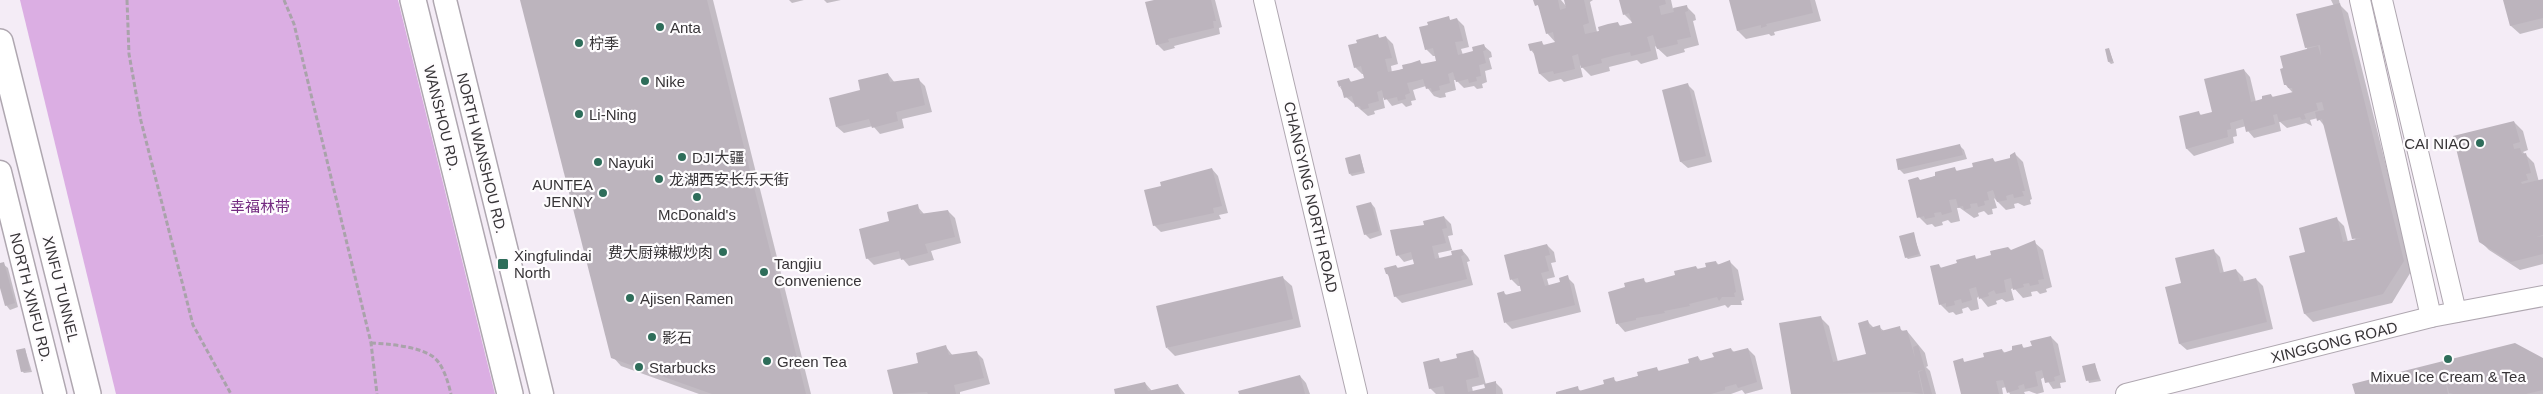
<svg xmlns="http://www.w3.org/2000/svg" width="2543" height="394" viewBox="0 0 2543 394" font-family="Helvetica,'Noto Sans SC',sans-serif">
	<rect width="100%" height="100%" fill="#f4ecf6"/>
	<path fill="#dbaee3" d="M20,0H398L495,394H116Z"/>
	<g fill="#0003" fill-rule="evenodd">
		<path d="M521,0H713L811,394H699L621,366L613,357Z"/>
		<path d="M789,0H804L792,3Z"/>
		<path d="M824,0H841L827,3Z"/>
		<path d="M1159,0H1215L1222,27L1219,28L1220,34L1174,46L1175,48L1164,51L1157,44Z"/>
		<path d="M1535,0H1561L1566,6L1565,0H1593L1590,2L1597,32L1618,23L1621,27L1634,24L1624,14L1621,0H1671L1673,9L1686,6L1695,15L1696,20L1693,21L1699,45L1684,49L1685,52L1667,57L1655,46L1658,59L1641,64L1637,60L1609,67L1610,71L1591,76L1580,65L1583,77L1564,82L1561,79L1549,82L1540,74L1535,55L1531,50L1541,42L1545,46L1556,43L1547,33L1541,10Z"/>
		<path d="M1730,0H1815L1821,21L1774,32L1775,35L1771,36L1769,34L1746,39L1738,31Z"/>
		<path d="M2331,0H2339L2340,5L2348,13L2412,270L2392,303L2313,322L2305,314L2306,253L2337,219L2344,226L2348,242L2356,241L2326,128L2318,118L2310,120L2312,126L2306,123L2287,128L2279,121L2281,131L2254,138L2248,131L2246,126L2236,129L2237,136L2233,137L2234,143L2194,156L2187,149L2181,117L2198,112L2202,116L2214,113L2244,70L2250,77L2256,102L2271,95L2274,98L2293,93L2285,84L2308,50L2306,47L2334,6Z"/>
		<path d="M2505,0H2543V28L2520,34L2511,26Z"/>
		<path d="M1448,18L1451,21L1457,19L1464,26L1469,47L1461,49L1463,55L1475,52L1484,46L1491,52L1492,57L1489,58L1492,69L1485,71L1487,82L1482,84L1483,88L1477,89L1474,86L1464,88L1456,80H1454L1456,90L1445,93L1446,97L1440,98L1434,96L1426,86L1413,90L1416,100L1411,101L1412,105L1406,107L1402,103L1392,106L1385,97L1383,98L1385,108L1374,111L1375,114L1368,116L1346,97L1340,87L1349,79L1352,83L1366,79L1364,74H1362L1355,67L1377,36L1380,38L1386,37L1393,44L1398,64L1391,66L1392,73L1420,62L1423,65L1437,62L1436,56H1433L1426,49Z"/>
		<path d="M2109,50L2114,63L2111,64L2109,62Z"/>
		<path d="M888,74L895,83L918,79L925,86L932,112L902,119L904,128L880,134L873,126L844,133L837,127L861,90Z"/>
		<path d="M1688,85L1694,91L1712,162L1688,168L1681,162Z"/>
		<path d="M2514,122L2523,131L2528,150L2523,152L2534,163L2539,182L2543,181V264L2520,270L2489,250L2480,241Z"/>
		<path d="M1960,146L1964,150L1967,159L1904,174L1899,169Z"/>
		<path d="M2015,154L2023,162L2032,199L2030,200L2031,204L2024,206L2018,203L2014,204L2015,208L2006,210L1994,198L1997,208L1992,209L1993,214L1988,215L1984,211L1978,213L1979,216L1974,218L1960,208H1957L1960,221L1951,223L1948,220L1942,222L1943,225L1935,227L1932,224L1927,225L1919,217L1921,181L1955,169L1958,172L1975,168L1993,159L1996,163L2012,159Z"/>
		<path d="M1360,156L1365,173L1352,176L1350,174Z"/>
		<path d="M1212,169L1218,176L1228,213L1219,215L1221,219L1161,232L1154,225L1163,186Z"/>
		<path d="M1371,203L1375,208L1382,235L1370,239L1365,234Z"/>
		<path d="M917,206L924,214L948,211L955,218L961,243L931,251L934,260L909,266L902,258L874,265L867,258L891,222Z"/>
		<path d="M1444,217L1451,224L1453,235L1448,236L1452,250L1438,253L1440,260L1453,256L1462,250L1468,257L1470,261L1467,262L1473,285L1402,303L1395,296L1390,277L1387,274L1396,266L1399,269L1415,265L1414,259L1404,262L1398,255L1425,226Z"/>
		<path d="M1913,234L1921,256L1908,259L1906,257Z"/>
		<path d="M2034,242L2043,250L2052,287L2046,289L2047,292L2040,294L2037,291L2031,292L2032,296L2023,298L2014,288L2011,289L2014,300L2006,302L2002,299L1996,301L1997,304L1988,307L1979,296L1977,298L1979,309L1971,311L1968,307L1962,309L1963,313L1956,315L1953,312L1949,313L1940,304L1939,265L1942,269L1974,257L1978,260L2011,252Z"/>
		<path d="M1547,245L1554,252L1556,262L1551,263L1555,277L1547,279L1549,286L1561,282L1567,277L1574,284L1581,312L1512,329L1506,323L1504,293L1508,296L1523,292L1521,286H1518L1512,280L1505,256Z"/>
		<path d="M2213,250L2220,257L2224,273L2236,270L2243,277L2244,282L2256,279L2263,286L2273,329L2187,350L2180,344L2183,284Z"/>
		<path d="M1716,262L1719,265L1730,262L1738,270L1744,300L1741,301L1742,305H1731L1728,308L1725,305L1625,332L1617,323L1626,288L1643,280L1647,283L1676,276L1696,267L1699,270L1707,268Z"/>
		<path d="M3,264L8,268L18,307L10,310L6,305L0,283V265Z"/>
		<path d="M1283,278L1292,286L1301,327L1175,356L1167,348Z"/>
		<path d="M1820,317L1829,326L1838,362L1868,355V322L1874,328L1879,327L1884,331L1899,328L1904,332L1907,331L1925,353L1928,366L1926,367L1930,371L1936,394H1792L1780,324Z"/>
		<path d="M2051,337L2058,344L2066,382L2060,383L2061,388L2053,389L2045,377L2041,379L2044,392L2037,394L2029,391L2024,392L2025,394H2010L2006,387L2002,388L2003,394H1962V360L1966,363L1985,358L2002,350L2005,353L2013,351L2021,345L2025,349Z"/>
		<path d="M946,347L953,356L976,352L983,359L990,384L960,392V394H894L888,371L919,364Z"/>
		<path d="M25,349L32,372L24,373L22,371Z"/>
		<path d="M1731,349L1735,353L1748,349L1755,356L1763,389L1745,394L1742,390L1731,394H1557L1577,388L1581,391L1606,385L1613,379L1617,382L1639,376L1656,368L1660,372L1690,364L1698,357L1701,361L1715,358Z"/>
		<path d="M1472,351L1479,358L1486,385L1496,383L1502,389L1503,394H1436L1430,388L1439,360L1442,363L1459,359ZM1485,384L1486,389L1473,392L1472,387Z"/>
		<path d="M2543,359V394H2356Z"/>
		<path d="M2095,365L2101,381L2089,383L2084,367Z"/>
		<path d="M1300,376L1306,383L1310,394H1240Z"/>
		<path d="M1145,383L1152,391L1178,385L1185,394H1117Z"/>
	</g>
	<g fill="#bcb4bd">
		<path d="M520,0H707L806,394H712L611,358Z"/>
		<path d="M1154,0H1211L1216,21H1213L1214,28L1168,39L1169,42L1156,45L1145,2Z"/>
		<path d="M1533,0H1558L1560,10L1566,8L1564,0H1584L1589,23L1583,25L1585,34L1599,31L1598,27L1608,24L1618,22L1619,26L1632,23L1629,13L1623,15L1619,0H1665L1666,4L1659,6L1661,15L1674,12L1673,8L1687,5L1688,11L1685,12L1691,37L1677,40L1678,44L1657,49L1653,35L1647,37L1651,51L1631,56L1630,52L1616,55L1601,59L1602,63L1581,68L1578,54L1572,56L1575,69L1554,74L1553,71L1539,74L1533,50L1530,51L1528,44L1542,41L1543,45L1555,42L1553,32L1546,34L1538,5L1535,6Z"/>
		<path d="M1729,0H1810L1813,13L1766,24L1767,26L1761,28V25L1737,31Z"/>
		<path d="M2503,0H2543V18L2510,26Z"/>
		<path d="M2340,3L2404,261L2383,294L2304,314L2289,256L2305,252L2299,228L2337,217L2343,242L2361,238L2352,239L2322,119L2317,121L2315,112L2324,110L2322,102L2316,103L2318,110L2304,114L2306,119L2302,120L2300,117L2279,122L2277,114L2273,115L2275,124L2246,132L2243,119L2230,123L2231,129L2227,130L2228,137L2186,149L2179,116L2199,111L2200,115L2212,112L2204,79L2244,69L2251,102L2262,99V96L2271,94L2272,97L2293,92L2292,88H2288L2287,85H2284L2280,69L2283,68L2280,56L2318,46L2321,56L2320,45L2305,48L2296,14Z"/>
		<path d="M1449,16L1450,20L1457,18L1463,41L1455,42L1458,55L1473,51L1472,47L1484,44L1486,50L1483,51L1486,63L1479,65L1481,76L1476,77L1477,81L1469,83L1468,79L1456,82L1453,72L1448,74L1450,83L1439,86L1440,90L1432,92L1431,88L1426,89L1423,79L1416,81L1407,83L1410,93L1405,95L1406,99L1398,101L1397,97L1384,100L1382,90L1377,92L1379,101L1368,104L1369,108L1361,110L1360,106L1355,107L1352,96L1344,98L1341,86L1339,87L1337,81L1349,78L1350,82L1364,78L1361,66L1354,68L1348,45L1357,43L1356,40L1378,34L1379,38L1386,36L1392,58L1385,59L1388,72L1403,69L1402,65L1411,63L1420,60L1421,64L1436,61L1433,48L1425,50L1419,27L1428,25L1427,22Z"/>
		<path d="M2109,48L2113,61L2108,62L2105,49Z"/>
		<path d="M888,73L890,82L919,78L925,105L896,112L898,121L872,128L869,119L836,127L829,98L860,90L858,80Z"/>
		<path d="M1688,83L1706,156L1680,162L1662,90Z"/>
		<path d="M2514,121L2520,142L2513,144L2514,149L2520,148L2522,154L2526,153L2531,173L2526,174L2528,180L2521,182L2522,184L2543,179V235L2536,237L2543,236V254L2511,262L2479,242L2453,136Z"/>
		<path d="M1960,144L1963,155L1898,170L1896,159Z"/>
		<path d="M2015,152L2025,191H2022L2024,196L2014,198L2013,194L2009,195L2006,196L2007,200L1997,202L1993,190L1987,192L1989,200L1984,201L1985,205L1978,207L1977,203L1970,204L1971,208L1964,210L1963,206L1958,207L1956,199L1949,200L1952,212L1942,215L1941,212L1934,213L1935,217L1925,219L1924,216L1917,218L1908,180L1918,177L1920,180L1935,176V172L1955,167L1956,171L1973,167L1972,163L1993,158L1994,162L2010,158V155Z"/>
		<path d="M1360,154L1364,171L1349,174L1345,158Z"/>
		<path d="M1212,168L1222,206L1213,208L1214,213L1153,226L1144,190L1161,186L1160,182Z"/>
		<path d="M1371,202L1379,231L1364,235L1356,206Z"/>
		<path d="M918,204L920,214L948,210L955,237L925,244L928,253L901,260L899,251L866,259L859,229L889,221L887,212Z"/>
		<path d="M1444,216L1447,228L1442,229L1446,243L1432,246L1435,259L1452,255L1451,251L1462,249L1464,255L1461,256L1467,279L1394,297L1388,274H1386L1384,268L1396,265L1397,268L1414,264L1411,252L1396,256L1390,230L1424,225L1423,221Z"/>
		<path d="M1914,232L1919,254L1905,258L1899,236Z"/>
		<path d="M2035,240L2044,279L2038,280L2039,284L2030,286L2029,283L2023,284L2024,287L2013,290L2011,278L2004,280L2006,292L1996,294L1994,290L1988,293L1989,296L1979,299L1976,287L1969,289L1972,300L1962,303L1961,299L1954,301L1955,305L1946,307V303L1939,305L1930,266L1939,264L1940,268L1957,263L1956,260L1975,255L1976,259L1991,255L1990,251L2008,247L2011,250Z"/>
		<path d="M1547,244L1550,255L1545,256L1549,271L1541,273L1545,286L1560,282L1559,278L1568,275L1575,305L1504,323L1497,293L1504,291L1505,295L1521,291L1518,278L1510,280L1504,255Z"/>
		<path d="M2214,249L2220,273L2236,269L2240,282L2256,278L2267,322L2179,344L2165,287L2181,283L2175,258Z"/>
		<path d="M1730,260L1736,292L1734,293L1735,297H1722L1719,301L1717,297L1689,304L1690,306L1664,311L1665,313L1636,318V320L1616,324L1608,292L1625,287L1624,283L1644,278L1645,283L1675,275L1674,271L1696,266L1697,269L1706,267L1705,263L1716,261L1717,265Z"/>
		<path d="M4,262L15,303L5,306L0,288V263Z"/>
		<path d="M1283,276L1293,319L1166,348L1156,306Z"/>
		<path d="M1821,316L1833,362L1866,354L1858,323L1868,320L1870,328L1880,325L1881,331L1900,326L1901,331L1907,330L1915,358L1913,347L1918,345L1932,394H1924L1919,372L1923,370L1918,371L1923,394L1909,392L1791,394L1779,323Z"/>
		<path d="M2051,336L2060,375L2054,377L2055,381L2045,383L2042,370L2035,372L2038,386L2025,389L2024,384L2018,386L2019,389L2007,393L2003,380L1996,381L1999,394H1961L1953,361L1963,358L1964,362L1984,357L1983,353L2002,349L2003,353L2012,350V346L2022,344L2023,348L2032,346L2030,341Z"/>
		<path d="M2515,343L2543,358V390L2526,394H2453L2449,393L2447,385L2450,383L2446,384L2448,394H2355L2352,384Z"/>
		<path d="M946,345L949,355L977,351L984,378L954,385L956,394H928L927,392L893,394L887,370L918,363L916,353Z"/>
		<path d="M25,348L30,370L21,372L16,350Z"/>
		<path d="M1731,348L1732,352L1748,348L1757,382L1738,388L1736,384L1725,387V390L1711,394H1556V392L1578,386L1579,391L1604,384L1603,380L1614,377L1615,382L1638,376L1637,372L1657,367L1658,371L1689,363L1688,359L1698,356L1699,361L1714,357L1712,353Z"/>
		<path d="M1473,350L1479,377L1466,380L1468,392L1485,388L1484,384L1496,381V394H1445L1443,386L1429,389L1423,362L1439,358L1440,362L1457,358L1456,354Z"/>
		<path d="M2095,363L2099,379L2086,381L2082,366Z"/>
		<path d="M1300,375L1305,394H1239L1238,391Z"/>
		<path d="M1145,382L1148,391L1178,384L1181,394H1115L1114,389Z"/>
	</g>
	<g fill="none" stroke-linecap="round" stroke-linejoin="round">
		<defs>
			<g id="tertiary">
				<path d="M1264,0L1357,394"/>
				<path d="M2360,0L2431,317"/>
				<path d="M2382,0L2456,312"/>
				<path d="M2126,394L2431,317L2543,296"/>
			</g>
			<g id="secondary">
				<path d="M445,0L542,394"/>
				<path d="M0,172L55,394"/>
			</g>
			<g id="primary">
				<path d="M413,0L510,394"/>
				<path d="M0,42L88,394"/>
			</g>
		</defs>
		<use href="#tertiary" stroke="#afa7b0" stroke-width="22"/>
		<use href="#secondary" stroke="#afa7b0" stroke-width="25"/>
		<use href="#primary" stroke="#afa7b0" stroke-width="28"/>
		<g stroke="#a9a3aa" stroke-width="3" stroke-dasharray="5 2.5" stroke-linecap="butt">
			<path d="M127,0L129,54L141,121L193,325L231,394"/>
			<path d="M284,0L294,24L371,343L377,394"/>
			<path d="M371,343C388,344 417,346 432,356C443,363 448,382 451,394"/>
		</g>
		<use href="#tertiary" stroke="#fff" stroke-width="20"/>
		<use href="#secondary" stroke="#fff" stroke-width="22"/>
		<use href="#primary" stroke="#fff" stroke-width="25"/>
	</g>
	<g fill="#2e6d5a" stroke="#fefcfe" stroke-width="2">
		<circle cx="660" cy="27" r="5"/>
		<circle cx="579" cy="43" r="5"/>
		<circle cx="645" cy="81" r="5"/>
		<circle cx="579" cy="114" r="5"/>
		<circle cx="2480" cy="143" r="5"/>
		<circle cx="682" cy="157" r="5"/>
		<circle cx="598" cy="162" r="5"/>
		<circle cx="659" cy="179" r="5"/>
		<circle cx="603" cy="193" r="5"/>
		<circle cx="697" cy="197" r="5"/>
		<circle cx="723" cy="252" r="5"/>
		<rect x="497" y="258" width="12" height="12" rx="2.5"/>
		<circle cx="764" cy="272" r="5"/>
		<circle cx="630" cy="298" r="5"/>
		<circle cx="652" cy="337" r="5"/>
		<circle cx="2448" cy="359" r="5"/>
		<circle cx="767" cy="361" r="5"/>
		<circle cx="639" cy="367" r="5"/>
	</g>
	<g text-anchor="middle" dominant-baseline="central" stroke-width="4.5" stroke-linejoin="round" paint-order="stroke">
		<g font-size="15" fill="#373437" stroke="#fefcfe" text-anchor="start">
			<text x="670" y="27">Anta</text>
			<text x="589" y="43">柠季</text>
			<text x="655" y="81">Nike</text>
			<text x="589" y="114">Li-Ning</text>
			<text x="2470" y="143" text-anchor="end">CAI NIAO</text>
			<text x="692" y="157">DJI大疆</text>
			<text x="608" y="162">Nayuki</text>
			<text x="669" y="179">龙湖西安长乐天街</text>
			<text x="593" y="184" text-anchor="end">AUNTEA<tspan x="593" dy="17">JENNY</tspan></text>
			<text x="697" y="214" text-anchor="middle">McDonald's</text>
			<text x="713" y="252" text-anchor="end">费大厨辣椒炒肉</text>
			<text x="514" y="255">Xingfulindai<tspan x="514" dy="17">North</tspan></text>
			<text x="774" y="263">Tangjiu<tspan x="774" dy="17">Convenience</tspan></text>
			<text x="640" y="298">Ajisen Ramen</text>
			<text x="662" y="337">影石</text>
			<text x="777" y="361">Green Tea</text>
			<text x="649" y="367">Starbucks</text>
			<text x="2448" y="376" text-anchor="middle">Mixue Ice Cream &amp; Tea</text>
		</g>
		<g font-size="15" fill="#373437" stroke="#fefcfe">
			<text transform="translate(442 118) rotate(76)">WANSHOU RD.</text>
			<text transform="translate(482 153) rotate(76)">NORTH WANSHOU RD.</text>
			<text transform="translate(1311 197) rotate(77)">CHANGYING NORTH ROAD</text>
			<text transform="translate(61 289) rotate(76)">XINFU TUNNEL</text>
			<text transform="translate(31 297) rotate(76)">NORTH XINFU RD.</text>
			<text transform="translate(2334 342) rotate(-14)">XINGGONG ROAD</text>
		</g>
		<g font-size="15" fill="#752d82" stroke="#fefcfe">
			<text x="260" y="206">幸福林带</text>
		</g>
	</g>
</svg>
